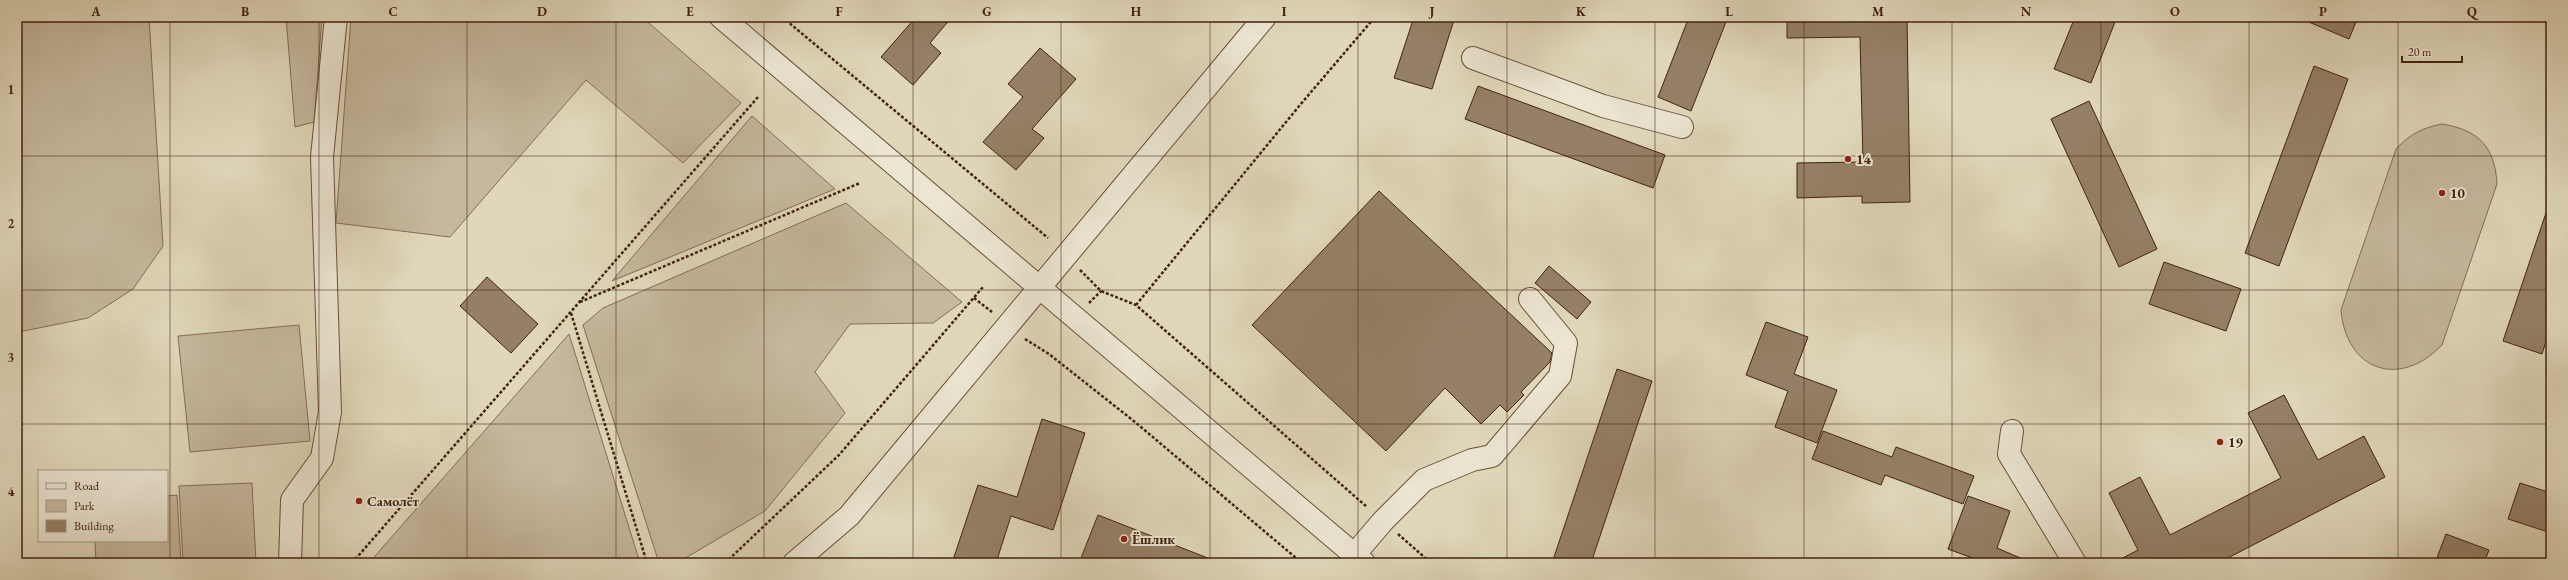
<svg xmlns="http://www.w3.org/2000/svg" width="2568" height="580" viewBox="0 0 2568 580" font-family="'EB Garamond',serif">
	<rect width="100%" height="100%" fill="#e0d7ba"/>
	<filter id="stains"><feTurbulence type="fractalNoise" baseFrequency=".005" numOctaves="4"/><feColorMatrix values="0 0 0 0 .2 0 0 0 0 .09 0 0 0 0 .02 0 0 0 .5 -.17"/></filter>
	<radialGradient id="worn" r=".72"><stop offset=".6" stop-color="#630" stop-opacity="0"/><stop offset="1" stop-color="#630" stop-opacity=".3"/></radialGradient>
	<g fill="#c5b89d" stroke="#846d56">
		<path d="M17,17H149L163,246L133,289L88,318L24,331H17Z"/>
		<path d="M286,17H322L314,122L295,127Z"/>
		<path d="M351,17H642L741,103L683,163L586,80L450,237L336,223Z"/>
		<path d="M752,116L835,189L612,281Z"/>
		<path d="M2442,124C2479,130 2495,147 2497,184L2442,345C2400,389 2346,371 2341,310L2396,149C2410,134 2422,128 2442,124Z"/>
		<path d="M846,203L962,302L933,323L850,324L815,372L845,413L765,511L677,563H659L583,325L603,308Z"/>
		<path d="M299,325L310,441L190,452L178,336Z"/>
		<path d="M569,334L640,563H369Z"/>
		<path d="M252,483L256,563H183L179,486Z"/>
		<path d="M177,495L181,563H96L95,541H167V496Z"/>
	</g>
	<g fill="#958067" stroke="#43220e">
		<path d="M916,17H952L930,43L941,53L913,85L881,57Z"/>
		<path d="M1414,17H1455L1432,89L1394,78Z"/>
		<path d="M1689,17H1728L1691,111L1658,97Z"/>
		<path d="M1787,17H1907L1910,202L1862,203V196L1797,198V163L1863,162L1860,37L1787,38Z"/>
		<path d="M2075,17H2117L2091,83L2054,69Z"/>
		<path d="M2297,17H2358L2349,39Z"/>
		<path d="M1040,48L1076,79L1032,129L1044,138L1016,170L983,142L1023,97L1008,84Z"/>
		<path d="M2314,66L2348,79L2279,266L2245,253Z"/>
		<path d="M1478,86L1665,155L1653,188L1465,119Z"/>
		<path d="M2089,101L2157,249L2119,267L2051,119Z"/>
		<path d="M1379,191L1552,353L1550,362L1521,392L1524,395L1507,412L1500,405L1481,424L1445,388L1386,451L1252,325Z"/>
		<path d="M2548,207H2551V326L2542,354L2503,341Z"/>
		<path d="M2164,262L2241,289L2226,331L2149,304Z"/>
		<path d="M1549,266L1591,302L1577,319L1535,283Z"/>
		<path d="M487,277L538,324L511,353L460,306Z"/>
		<path d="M1766,322L1808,337L1794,374L1837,390L1817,443L1775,427L1788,391L1746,375Z"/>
		<path d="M1617,369L1652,381L1591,563H1552Z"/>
		<path d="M2284,395L2318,460L2364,436L2385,477L2218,563H2113L2138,550L2109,493L2140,477L2170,535L2281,478L2248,413Z"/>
		<path d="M1042,419L1085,433L1053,530L1011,516L996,563H952L978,485L1017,497Z"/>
		<path d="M1823,431L1892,457L1896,447L1974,476L1963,504L1885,475L1881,485L1812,459Z"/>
		<path d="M2520,483L2551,493V533L2508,519Z"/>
		<path d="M1968,496L2010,511L1997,548L2032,563H1986L1948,549Z"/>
		<path d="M1098,515L1218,562V563H1079Z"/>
		<path d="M2446,534L2489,550L2484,563H2435Z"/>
	</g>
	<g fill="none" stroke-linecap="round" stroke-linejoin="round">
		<defs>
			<g id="minor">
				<path d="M721,17L1364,563"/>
				<path d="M1473,58L1603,106L1682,127"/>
				<path d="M2012,431L2009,454L2075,563"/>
				<path d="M1354,555L1383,521L1424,480L1472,460L1492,456L1560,376L1566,343L1530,299"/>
				<path d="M290,563L292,500L322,458L330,412L322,157L336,17"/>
				<path d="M794,563L849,516L1265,17"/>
			</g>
		</defs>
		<use href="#minor" stroke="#6a4f39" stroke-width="24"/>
		<g stroke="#43220e" stroke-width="2.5" stroke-dasharray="3 2" stroke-linecap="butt">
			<path d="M782,17L1048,238"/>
			<path d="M1080,270L1101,291L1136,305L1367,507"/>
			<path d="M974,298L992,312"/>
			<path d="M580,302L860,183"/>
			<path d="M1089,303L1101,291"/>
			<path d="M1136,305L1300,105L1375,17"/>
			<path d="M571,313L647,563"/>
			<path d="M1025,339L1049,354L1135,422L1302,563"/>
			<path d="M1398,534L1431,563"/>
			<path d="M352,563L758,97"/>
			<path d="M725,563L839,455L983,287"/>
		</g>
		<use href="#minor" stroke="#ebe5d2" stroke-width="22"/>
	</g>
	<path fill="none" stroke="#43220e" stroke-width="1" stroke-opacity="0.55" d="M170,17V563M319,17V563M467,17V563M616,17V563M764,17V563M913,17V563M1061,17V563M1210,17V563M1358,17V563M1507,17V563M1655,17V563M1804,17V563M1952,17V563M2101,17V563M2249,17V563M2398,17V563M17,156H2551M17,290H2551M17,424H2551"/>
	<g fill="#8f2418" stroke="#ebe5d2" stroke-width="1.5">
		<circle cx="1848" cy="159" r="4"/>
		<circle cx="2442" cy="193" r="4"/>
		<circle cx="2220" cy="442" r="4"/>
		<circle cx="359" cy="501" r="4"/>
		<circle cx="1124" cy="539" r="4"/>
	</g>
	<g text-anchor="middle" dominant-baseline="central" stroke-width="4" stroke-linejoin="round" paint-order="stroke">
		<g font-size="14" font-weight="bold" fill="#43220e" stroke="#ebe5d2" text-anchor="start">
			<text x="1856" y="159">14</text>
			<text x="2450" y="193">10</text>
			<text x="2228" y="442">19</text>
			<text x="367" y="501">Самолёт</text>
			<text x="1132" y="539">Ёшлик</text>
		</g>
	</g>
	<rect width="2568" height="580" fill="none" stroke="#e0d7ba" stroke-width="44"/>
	<rect x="38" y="470" width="130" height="72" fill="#ebe5d2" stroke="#a89784"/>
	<rect x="46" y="483" width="20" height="6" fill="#ebe5d2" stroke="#a89784"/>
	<text x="74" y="490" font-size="12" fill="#43220e">Road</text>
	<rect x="46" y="500" width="20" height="12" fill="#c5b89d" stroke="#a89784"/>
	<text x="74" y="510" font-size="12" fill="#43220e">Park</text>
	<rect x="46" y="520" width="20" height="12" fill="#958067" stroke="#a89784"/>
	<text x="74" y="530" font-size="12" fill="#43220e">Building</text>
	<path d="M2402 56v6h60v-6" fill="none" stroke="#43220e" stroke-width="2"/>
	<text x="2408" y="56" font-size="12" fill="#43220e" stroke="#ebe5d2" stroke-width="3" paint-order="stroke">20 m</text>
	<rect x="22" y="22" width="2524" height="536" fill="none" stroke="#43220e" stroke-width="1.5"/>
	<g font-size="13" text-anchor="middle" font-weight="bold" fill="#43220e">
		<text x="96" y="16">A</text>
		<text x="245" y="16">B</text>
		<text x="393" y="16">C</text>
		<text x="542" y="16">D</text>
		<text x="690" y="16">E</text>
		<text x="839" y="16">F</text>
		<text x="987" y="16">G</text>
		<text x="1136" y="16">H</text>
		<text x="1284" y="16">I</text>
		<text x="1432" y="16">J</text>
		<text x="1581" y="16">K</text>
		<text x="1729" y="16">L</text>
		<text x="1878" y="16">M</text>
		<text x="2026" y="16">N</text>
		<text x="2175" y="16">O</text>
		<text x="2323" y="16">P</text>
		<text x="2472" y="16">Q</text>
		<text x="11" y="94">1</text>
		<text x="11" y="228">2</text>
		<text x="11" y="362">3</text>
		<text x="11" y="496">4</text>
	</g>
	<rect width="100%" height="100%" filter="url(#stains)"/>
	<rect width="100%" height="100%" fill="url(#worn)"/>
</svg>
